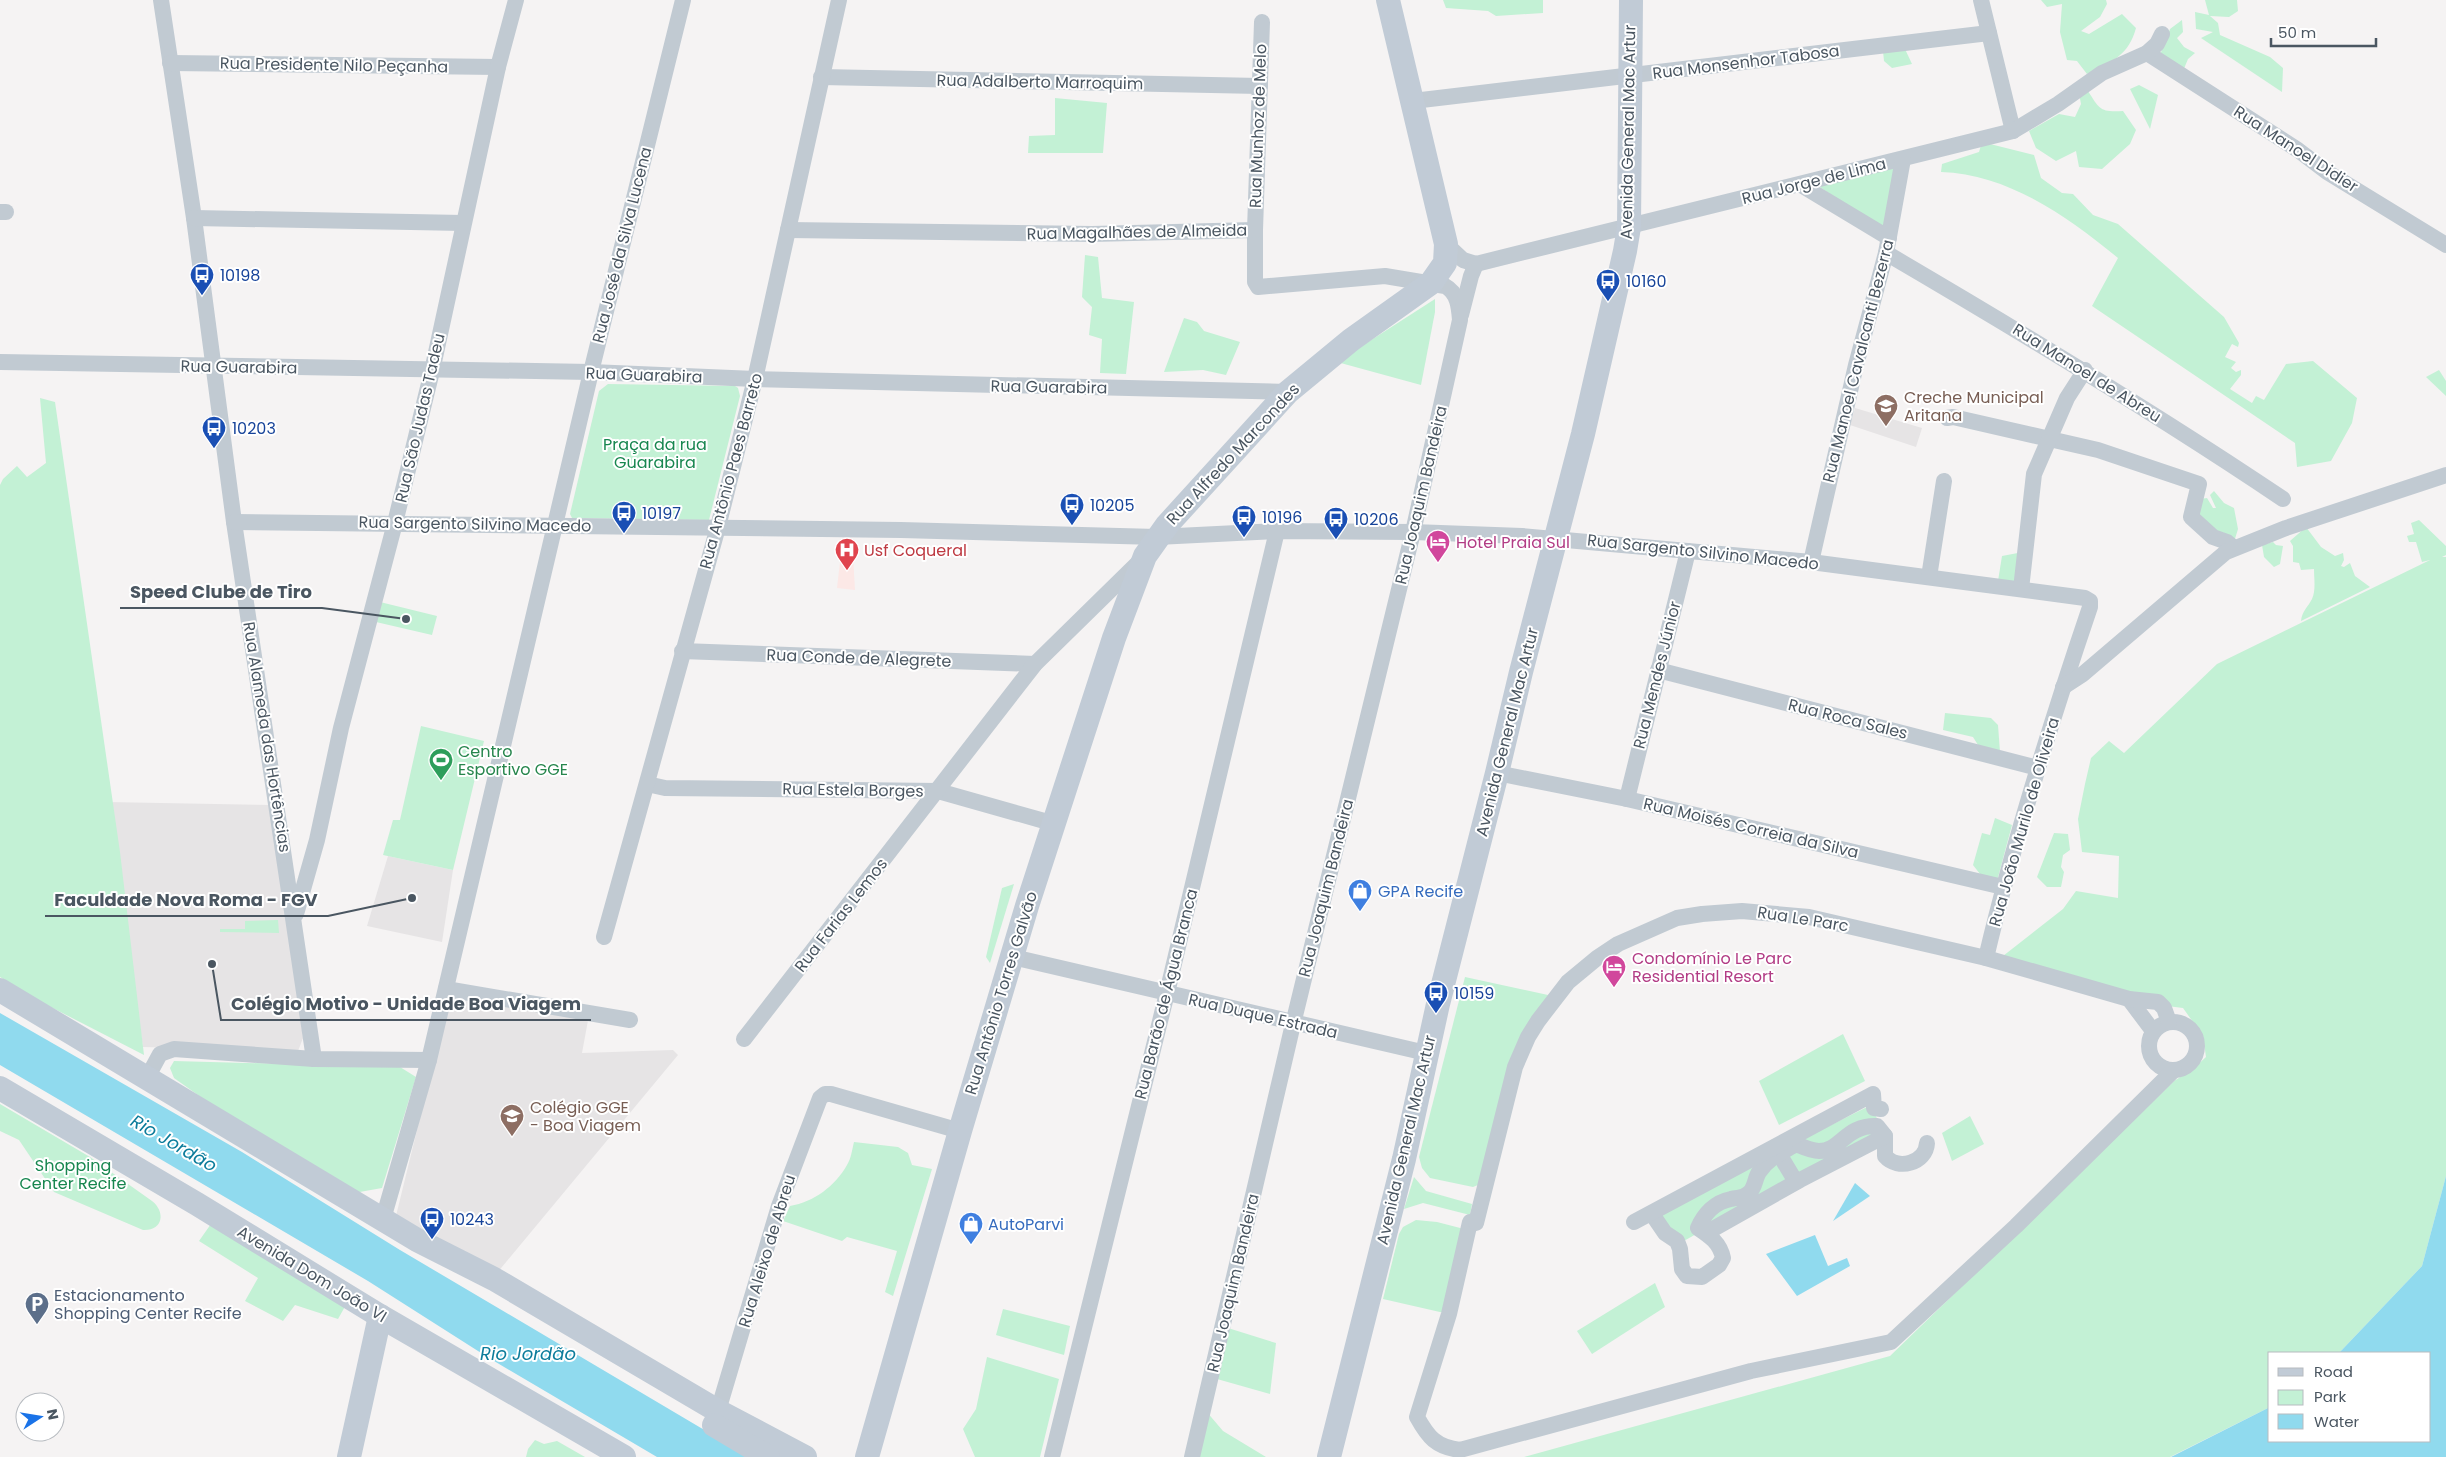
<svg xmlns="http://www.w3.org/2000/svg" width="2446" height="1457" viewBox="0 0 2446 1457" font-family="Poppins,sans-serif">
	<rect width="100%" height="100%" fill="#f5f3f3"/>
	<g fill="#e6e4e5">
		<path d="M1855,408L1922,428L1916,447L1850,425Z"/>
		<path d="M107,802L273,805L303,1038L298,1051L143,1047Z"/>
		<path d="M388,856L453,870L442,942L367,926Z"/>
		<path d="M451,991L589,1015L582,1053L673,1050L678,1055L497,1273L395,1220Z"/>
	</g>
	<path fill="#fce8e6" d="M841,553L853,555L855,590L837,588Z"/>
	<g fill="#c3f1d5">
		<path d="M1443,0H1543V13L1496,16L1488,11L1446,8Z"/>
		<path d="M2041,0H2106L2107,4L2100,17L2081,31L2089,34L2122,14L2136,28C2129,55 2111,63 2087,74L2077,61L2067,60L2060,32L2062,4L2047,7Z"/>
		<path d="M2205,0H2237L2238,11L2229,17L2210,16L2218,23L2220,35L2270,57L2283,68L2282,92L2201,38L2213,32L2196,29L2195,12L2209,15Z"/>
		<path d="M2182,20L2183,32L2177,38L2184,47L2195,53L2188,59L2183,71L2160,55L2170,29Z"/>
		<path d="M1905,49L1912,64L1892,68L1884,61L1883,51Z"/>
		<path d="M2139,85L2158,95L2150,129L2130,89Z"/>
		<path d="M2088,91C2100,110 2100,112 2123,111L2136,130L2130,144L2102,169L2079,167L2076,151L2056,161L2036,148L2029,131L2059,114L2075,117L2081,104L2079,93Z"/>
		<path d="M1055,98L1107,103L1103,153H1028L1029,136L1055,135Z"/>
		<path d="M1982,142L2034,155L2041,178L2062,193L2073,194L2093,215L2118,224L2224,317L2239,343L2238,347L2232,344L2225,357L2236,362L2231,368L2236,372L2241,370V375L2230,389L2252,403L2256,396L2264,400L2286,364L2313,361L2357,398L2352,423L2331,461L2297,467L2295,443L2092,306L2118,258C2068,217 2008,174 1941,172L1942,164L1979,152Z"/>
		<path d="M1898,164L1886,232L1817,185Z"/>
		<path d="M1085,255L1098,257L1102,298L1134,302L1126,374L1100,373L1102,339L1089,335L1092,307L1082,297Z"/>
		<path d="M1435,299V312L1421,385L1337,362Z"/>
		<path d="M1184,318L1197,322L1204,331L1240,342L1226,375L1203,370L1164,372Z"/>
		<path d="M2439,370L2446,381V396L2426,377Z"/>
		<path d="M608,384L735,386L738,388L740,396L709,520L572,518L570,514L599,391Z"/>
		<path d="M40,398L55,402L120,852L144,1055L41,1002L0,977V485L3,479L17,466L27,477L46,463Z"/>
		<path d="M2214,491L2224,503L2234,508L2238,529L2234,542L2228,543L2223,532L2214,534L2205,527L2193,500L2207,498L2213,508H2216L2210,495Z"/>
		<path d="M2419,520L2446,546V555L2442,557H2446V1176L2422,1266L2339,1353H2270V1407L2170,1457H1524L1890,1356L2174,1081L2193,1069L2206,1057L2203,1036L2183,1008L2159,1005L2003,956L2063,909L2076,891L2118,898L2119,856L2082,852L2078,819L2085,784L2091,758L2109,741L2124,753L2217,664L2430,560L2422,562L2416,542H2409L2407,536L2414,534L2411,523Z"/>
		<path d="M2306,527L2321,547L2335,556L2343,553L2344,560L2341,566L2344,567L2350,563L2355,576L2370,587L2301,621C2302,611 2308,607 2312,599C2316,590 2314,579 2314,569L2301,570L2299,563L2293,562V546L2290,541Z"/>
		<path d="M2273,542L2276,545L2283,546L2280,564L2274,567L2264,557L2262,545Z"/>
		<path d="M2023,552L2019,585L1998,581L2002,556Z"/>
		<path d="M380,602L437,616L432,635L376,622Z"/>
		<path d="M1945,713L1991,718L1998,725L2000,752L1978,745L1973,737L1943,730Z"/>
		<path d="M421,726L484,741L453,870L383,855L393,820H400Z"/>
		<path d="M1995,818L2012,825L1997,881L1980,874L1973,865L1982,833L1990,835Z"/>
		<path d="M2054,833L2068,834L2070,850L2063,855L2061,867L2064,872L2061,887H2047L2037,877Z"/>
		<path d="M1014,884L990,963L986,957L1002,888Z"/>
		<path d="M278,920L279,933L220,932V929H245V921Z"/>
		<path d="M1465,977L1548,995L1478,1185L1473,1187L1430,1178L1422,1168L1419,1157Z"/>
		<path d="M1843,1034L1865,1081L1779,1125L1759,1081Z"/>
		<path d="M174,1061L400,1067L416,1077L382,1188L354,1193L240,1125L174,1078L170,1068Z"/>
		<path d="M0,1104L90,1157L152,1201C166,1212 163,1231 143,1230L54,1192L19,1140L0,1131Z"/>
		<path d="M1869,1106L1886,1132L1797,1178L1783,1149Z"/>
		<path d="M1970,1116L1984,1144L1952,1161L1942,1133Z"/>
		<path d="M854,1142L898,1147L908,1153L912,1165L932,1169L893,1296L885,1292L897,1251L847,1237L842,1241L783,1221L790,1206C814,1202 835,1186 847,1165C851,1159 852,1150 854,1142Z"/>
		<path d="M1772,1152L1789,1182L1682,1242L1658,1215Z"/>
		<path d="M1414,1177L1426,1191L1472,1204L1470,1215L1423,1203L1404,1209Z"/>
		<path d="M1416,1220L1437,1222L1468,1230L1453,1315L1383,1299L1399,1234L1403,1227Z"/>
		<path d="M213,1221L347,1303L338,1319L295,1305L283,1321L245,1301L258,1278L199,1241Z"/>
		<path d="M1655,1283L1665,1307L1592,1354L1577,1331Z"/>
		<path d="M1003,1309L1070,1326L1064,1355L996,1335Z"/>
		<path d="M1228,1328L1276,1343L1270,1394L1217,1379Z"/>
		<path d="M987,1357L1059,1379L1040,1457H975L963,1429L976,1409Z"/>
		<path d="M1206,1411L1223,1431L1266,1457H1197Z"/>
		<path d="M535,1440L544,1444L557,1441L585,1457H526L528,1449Z"/>
	</g>
	<g fill="#90daee">
		<path d="M0,1013L242,1152L400,1250L750,1457H657L489,1358L368,1281L0,1065Z"/>
		<path d="M2446,1176V1457H2171L2270,1407V1441H2430V1353H2339L2422,1266Z"/>
		<path d="M1855,1183L1870,1196L1833,1221Z"/>
		<path d="M1815,1235L1828,1266L1847,1258L1850,1266L1797,1296L1766,1254Z"/>
	</g>
	<g fill="none" stroke-linecap="round" stroke-linejoin="round">
		<g stroke="#c1cad2" stroke-width="16">
			<path d="M161,0L194,218L234,522L314,1059"/>
			<path d="M1981,0L2013,131"/>
			<path d="M2147,53L2298,150L2327,172L2446,245"/>
			<path d="M170,63L498,67"/>
			<path d="M821,77L1260,86"/>
			<path d="M1413,101L1989,33"/>
			<path d="M1801,185L1889,238"/>
			<path d="M0,212H6"/>
			<path d="M194,218L463,223"/>
			<path d="M788,230L1092,234L1255,230V282L1258,287L1385,276L1445,286C1458,293 1459,307 1460,320L1413,532L1293,1024L1192,1457"/>
			<path d="M1255,230L1262,22"/>
			<path d="M1446,244L1463,260L1476,264L2013,131L2058,104L2102,73L2147,53L2157,44L2162,34"/>
			<path d="M1886,253C2021,332 2154,412 2283,499"/>
			<path d="M1461,315L1471,276L1476,264"/>
			<path d="M0,362L591,372L755,379L1288,392"/>
			<path d="M1947,418L1953,417L2098,450L2199,484L2191,517L2213,537L2227,542L2234,548"/>
			<path d="M234,522L901,530L1157,537L1277,531L1413,532L1522,536L1811,562L2085,598L2090,601V607C2051,722 2014,839 1986,958"/>
			<path d="M1811,562L1856,365L1886,253L1903,159"/>
			<path d="M1929,577L1944,481"/>
			<path d="M2021,589L2034,474L2067,398L2085,370"/>
			<path d="M682,651L1035,664"/>
			<path d="M1658,670L2038,768"/>
			<path d="M2063,687L2083,674L2226,552L2286,528L2446,475"/>
			<path d="M1497,773L1627,799L2003,887"/>
			<path d="M647,784L665,788L938,791L1055,824"/>
			<path d="M1627,799L1688,551"/>
			<path d="M296,914L317,840L341,728L395,523L432,371L498,67L516,0"/>
			<path d="M604,937L718,527L755,379L839,0"/>
			<path d="M1013,957L1426,1053"/>
			<path d="M446,989L630,1020"/>
			<path d="M2129,999L2153,1031"/>
			<circle cx="2173" cy="1046" r="24"/>
			<path d="M744,1039L1035,664L1140,561"/>
			<path d="M147,1078L160,1054L174,1049L314,1059L429,1060"/>
			<path d="M1885,1136V1156C1898,1171 1926,1163 1927,1143"/>
			<path d="M1775,1147L1796,1182"/>
			<path d="M1652,1214L1665,1233L1677,1241L1680,1249L1682,1269L1687,1276L1702,1277L1719,1265L1723,1258C1720,1243 1710,1236 1698,1228C1704,1214 1715,1202 1731,1199C1738,1197 1743,1199 1749,1193C1755,1188 1755,1178 1759,1172C1768,1158 1783,1152 1796,1144C1803,1147 1812,1151 1819,1151C1841,1151 1845,1125 1877,1126L1885,1136L1800,1180L1706,1233"/>
			<path d="M383,1219L429,1060L591,372L683,0"/>
			<path d="M1470,1222L1449,1314L1417,1417C1428,1437 1436,1447 1460,1450L1751,1371L1891,1342L2016,1226L2174,1070"/>
			<path d="M1634,1222L1873,1094L1874,1108L1881,1109"/>
			<path d="M1476,1223L1515,1067L1528,1037L1538,1021L1568,982L1597,958L1618,944L1677,918L1702,914L1742,911L1809,917L1986,958L2129,999L2158,1002L2164,1008L2169,1022"/>
			<path d="M718,1411L779,1206L820,1098L825,1094H831L960,1131"/>
			<path d="M1052,1457L1167,993L1277,531"/>
		</g>
		<g stroke="#c1cbd6" stroke-width="24">
			<path d="M0,990L417,1240L494,1279L718,1411L805,1457"/>
			<path d="M0,1088L197,1204L380,1316L624,1457"/>
			<path d="M714,1425L768,1457"/>
			<path d="M349,1457L380,1316"/>
			<path d="M867,1457L960,1131L1027,906L1114,638L1145,556L1167,525L1288,392L1351,340L1431,283L1445,263L1446,244L1388,0"/>
			<path d="M1329,1457L1404,1159L1438,1004L1497,773L1521,672L1583,434L1625,251L1629,227L1631,0"/>
		</g>
	</g>
	<defs>
		<symbol id="bus-pin" viewBox="-11 -11 22 30"><path d="M0 17L-7.5 6A9.5 9.5 0 1 1 7.5 6Z" fill="#1a4fb4" stroke="#fff"/><path d="M-5-6H5V4H4V6H2V4H-2V6H-4V4H-5ZM-3.5-4V0h7V-4ZM-3.5 1.2v1.5H-2V1.2ZM2 1.2v1.5H3.5V1.2Z" fill="#fff"/></symbol>
		<symbol id="school-pin" viewBox="-11 -11 22 30"><path d="M0 17L-7.5 6A9.5 9.5 0 1 1 7.5 6Z" fill="#8d6e63" stroke="#fff"/><path d="M0-5L7-2L0 1L-7-2ZM-4 1L0 2.5L4 1V4Q0 6-4 4Z" fill="#fff"/></symbol>
		<symbol id="hotel-pin" viewBox="-11 -11 22 30"><path d="M0 17L-7.5 6A9.5 9.5 0 1 1 7.5 6Z" fill="#d1479c" stroke="#fff"/><path d="M-6-4.5h1.5V1H6V5H4.5V3h-9V5H-6ZM-4 0a1.8 1.8 0 1 1 3.6 0ZM.5 0V-2.5h3Q6-2.5 6 0Z" fill="#fff"/></symbol>
		<symbol id="hospital-pin" viewBox="-11 -11 22 30"><path d="M0 17L-7.5 6A9.5 9.5 0 1 1 7.5 6Z" fill="#e0444e" stroke="#fff"/><path d="M-5-5h3v3.5h4V-5h3V5h-3V1.5h-4V5h-3Z" fill="#fff"/></symbol>
		<symbol id="stadium-pin" viewBox="-11 -11 22 30"><path d="M0 17L-7.5 6A9.5 9.5 0 1 1 7.5 6Z" fill="#2e9e5b" stroke="#fff"/><path d="M0-5a6.5 5 0 1 0 0 10a6.5 5 0 1 0 0-10ZM-3.5-1.8h7v3.6h-7Z" fill="#fff"/></symbol>
		<symbol id="shop-pin" viewBox="-11 -11 22 30"><path d="M0 17L-7.5 6A9.5 9.5 0 1 1 7.5 6Z" fill="#3f7fe0" stroke="#fff"/><path d="M-5-2.5h2.3a2.7 3.5 0 0 1 5.4 0H5L5.5 6h-11ZM-1.5-2.5h3a1.5 2.3 0 0 0-3 0Z" fill="#fff"/></symbol>
		<symbol id="parking-pin" viewBox="-11 -11 22 30"><path d="M0 17L-7.5 6A9.5 9.5 0 1 1 7.5 6Z" fill="#5c6f8a" stroke="#fff"/><path d="M-3.5-5.5H1a3.5 3.5 0 0 1 0 7H-1V5.5H-3.5ZM-1-3.4V-.6H.8a1.4 1.4 0 0 0 0-2.8Z" fill="#fff"/></symbol>
	</defs>
	<g fill-rule="evenodd">
		<use href="#bus-pin" x="188" y="261" width="28" height="38"/>
		<use href="#bus-pin" x="1594" y="267" width="28" height="38"/>
		<use href="#school-pin" x="1872" y="392" width="28" height="38"/>
		<use href="#bus-pin" x="200" y="414" width="28" height="38"/>
		<use href="#bus-pin" x="1058" y="491" width="28" height="38"/>
		<use href="#bus-pin" x="610" y="499" width="28" height="38"/>
		<use href="#bus-pin" x="1230" y="503" width="28" height="38"/>
		<use href="#bus-pin" x="1322" y="505" width="28" height="38"/>
		<use href="#hotel-pin" x="1424" y="528" width="28" height="38"/>
		<use href="#hospital-pin" x="833" y="536" width="28" height="38"/>
		<use href="#stadium-pin" x="427" y="746" width="28" height="38"/>
		<use href="#shop-pin" x="1346" y="877" width="28" height="38"/>
		<use href="#hotel-pin" x="1600" y="953" width="28" height="38"/>
		<use href="#bus-pin" x="1422" y="979" width="28" height="38"/>
		<use href="#school-pin" x="498" y="1102" width="28" height="38"/>
		<use href="#bus-pin" x="418" y="1205" width="28" height="38"/>
		<use href="#shop-pin" x="957" y="1210" width="28" height="38"/>
		<use href="#parking-pin" x="23" y="1290" width="28" height="38"/>
	</g>
	<g text-anchor="middle" dominant-baseline="central" stroke-width="4" stroke-linejoin="round" paint-order="stroke">
		<g font-size="16" fill="#4a5661" stroke="#fff">
			<text transform="translate(1746 62) rotate(-7)">Rua Monsenhor Tabosa</text>
			<text transform="translate(334 65) rotate(1)">Rua Presidente Nilo Peçanha</text>
			<text transform="translate(1040 82) rotate(1)">Rua Adalberto Marroquim</text>
			<text transform="translate(1258 126) rotate(-88)">Rua Munhoz de Melo</text>
			<text transform="translate(1628 132) rotate(-89)">Avenida General Mac Artur</text>
			<text transform="translate(2296 149) rotate(33)">Rua Manoel Didier</text>
			<text transform="translate(1814 181) rotate(-14)">Rua Jorge de Lima</text>
			<text transform="translate(1137 232) rotate(-1)">Rua Magalhães de Almeida</text>
			<text transform="translate(622 245) rotate(-76)">Rua José da Silva Lucena</text>
			<text transform="translate(1858 361) rotate(-76)">Rua Manoel Cavalcanti Bezerra</text>
			<text transform="translate(239 367) rotate(1)">Rua Guarabira</text>
			<text transform="translate(2087 373) rotate(32)">Rua Manoel de Abreu</text>
			<text transform="translate(644 375) rotate(2)">Rua Guarabira</text>
			<text transform="translate(1049 387) rotate(1)">Rua Guarabira</text>
			<text transform="translate(420 418) rotate(-77)">Rua São Judas Tadeu</text>
			<text transform="translate(1233 454) rotate(-47)">Rua Alfredo Marcondes</text>
			<text transform="translate(731 471) rotate(-75)">Rua Antônio Paes Barreto</text>
			<text transform="translate(1421 495) rotate(-77)">Rua Joaquim Bandeira</text>
			<text transform="translate(475 524) rotate(1)">Rua Sargento Silvino Macedo</text>
			<text transform="translate(1703 552) rotate(6)">Rua Sargento Silvino Macedo</text>
			<text transform="translate(859 658) rotate(2)">Rua Conde de Alegrete</text>
			<text transform="translate(1657 675) rotate(-76)">Rua Mendes Júnior</text>
			<text transform="translate(1848 719) rotate(14)">Rua Roca Sales</text>
			<text transform="translate(1507 732) rotate(-76)">Avenida General Mac Artur</text>
			<text transform="translate(267 737) rotate(81)">Rua Alameda das Hortências</text>
			<text transform="translate(853 790) rotate(1)">Rua Estela Borges</text>
			<text transform="translate(2024 822) rotate(-74)">Rua João Murilo de Oliveira</text>
			<text transform="translate(1751 828) rotate(13)">Rua Moisés Correia da Silva</text>
			<text transform="translate(1326 888) rotate(-76)">Rua Joaquim Bandeira</text>
			<text transform="translate(841 915) rotate(-52)">Rua Farias Lemos</text>
			<text transform="translate(1803 919) rotate(9)">Rua Le Parc</text>
			<text transform="translate(1001 993) rotate(-73)">Rua Antônio Torres Galvão</text>
			<text transform="translate(1166 994) rotate(-76)">Rua Barão de Água Branca</text>
			<text transform="translate(1263 1016) rotate(13)">Rua Duque Estrada</text>
			<text transform="translate(1406 1140) rotate(-77)">Avenida General Mac Artur</text>
			<text transform="translate(767 1251) rotate(-73)">Rua Aleixo de Abreu</text>
			<text transform="translate(312 1274) rotate(31)">Avenida Dom João VI</text>
			<text transform="translate(1233 1283) rotate(-77)">Rua Joaquim Bandeira</text>
		</g>
		<g font-size="16" fill="#164399" stroke="#fff" text-anchor="start">
			<text x="220" y="275">10198</text>
			<text x="1626" y="281">10160</text>
			<text x="232" y="428">10203</text>
			<text x="1090" y="505">10205</text>
			<text x="642" y="513">10197</text>
			<text x="1262" y="517">10196</text>
			<text x="1354" y="519">10206</text>
			<text x="1454" y="993">10159</text>
			<text x="450" y="1219">10243</text>
		</g>
		<g font-size="16" fill="#785e54" stroke="#fff" text-anchor="start">
			<text x="1904" y="397">Creche Municipal<tspan x="1904" dy="18">Aritana</tspan></text>
			<text x="530" y="1107">Colégio GGE<tspan x="530" dy="18">- Boa Viagem</tspan></text>
		</g>
		<g font-size="16" fill="#17864f" stroke="#fff">
			<text x="655" y="444">Praça da rua<tspan x="655" dy="18">Guarabira</tspan></text>
			<text x="73" y="1165">Shopping<tspan x="73" dy="18">Center Recife</tspan></text>
		</g>
		<g font-size="16" fill="#b23c85" stroke="#fff" text-anchor="start">
			<text x="1456" y="542">Hotel Praia Sul</text>
			<text x="1632" y="958">Condomínio Le Parc<tspan x="1632" dy="18">Residential Resort</tspan></text>
		</g>
		<g font-size="16" fill="#be3a42" stroke="#fff" text-anchor="start">
			<text x="864" y="550">Usf Coqueral</text>
		</g>
		<g font-size="16" fill="#27864d" stroke="#fff" text-anchor="start">
			<text x="458" y="751">Centro<tspan x="458" dy="18">Esportivo GGE</tspan></text>
		</g>
		<g font-size="16" fill="#366cbe" stroke="#fff" text-anchor="start">
			<text x="1378" y="891">GPA Recife</text>
			<text x="988" y="1224">AutoParvi</text>
		</g>
		<g font-size="16" fill="#4e5e75" stroke="#fff" text-anchor="start">
			<text x="54" y="1295">Estacionamento<tspan x="54" dy="18">Shopping Center Recife</tspan></text>
		</g>
		<g font-size="18" font-style="italic" fill="#0c7c9b" stroke="#fff">
			<text transform="translate(174 1143) rotate(30)">Rio Jordão</text>
			<text x="528" y="1353">Rio Jordão</text>
		</g>
	</g>
	<path fill="none" stroke="#4a5661" stroke-width="2" d="M406 619L322 608H120M412 898L328 916H45M212 964L221 1020H591"/>
	<g fill="#4a5661" stroke="#fff" stroke-width="2">
		<circle cx="406" cy="619" r="5"/>
		<circle cx="412" cy="898" r="5"/>
		<circle cx="212" cy="964" r="5"/>
	</g>
	<g font-size="18" text-anchor="middle" font-weight="bold" fill="#4a5661" stroke="#fff" stroke-width="4" stroke-linejoin="round" paint-order="stroke">
		<text x="221" y="598">Speed Clube de Tiro</text>
		<text x="186" y="906">Faculdade Nova Roma - FGV</text>
		<text x="406" y="1010">Colégio Motivo - Unidade Boa Viagem</text>
	</g>
	<rect x="2268" y="1352" width="162" height="90" fill="#ffffff" stroke="#b7bbc0"/>
	<rect x="2278" y="1368" width="25" height="8" fill="#c1cbd6" stroke="#b7bbc0"/>
	<text x="2314" y="1377" font-size="15" fill="#4a5661">Road</text>
	<rect x="2278" y="1390" width="25" height="15" fill="#c3f1d5" stroke="#b7bbc0"/>
	<text x="2314" y="1402" font-size="15" fill="#4a5661">Park</text>
	<rect x="2278" y="1414" width="25" height="15" fill="#90daee" stroke="#b7bbc0"/>
	<text x="2314" y="1427" font-size="15" fill="#4a5661">Water</text>
	<g transform="translate(40 1417) rotate(78)"><circle r="24" fill="#ffffff" stroke="#b7bbc0"/>
	<path d="M0-4L9 19L0 12L-9 19Z" fill="#1a73e8"/>
	<text y="-8" font-size="14" font-weight="bold" text-anchor="middle" fill="#4a5661">N</text>
	</g>
	<path d="M2271 38v8h105v-8" fill="none" stroke="#4a5661" stroke-width="2.5"/>
	<text x="2278" y="38" font-size="15" fill="#4a5661" stroke="#ffffff" stroke-width="4" paint-order="stroke">50 m</text>
</svg>
